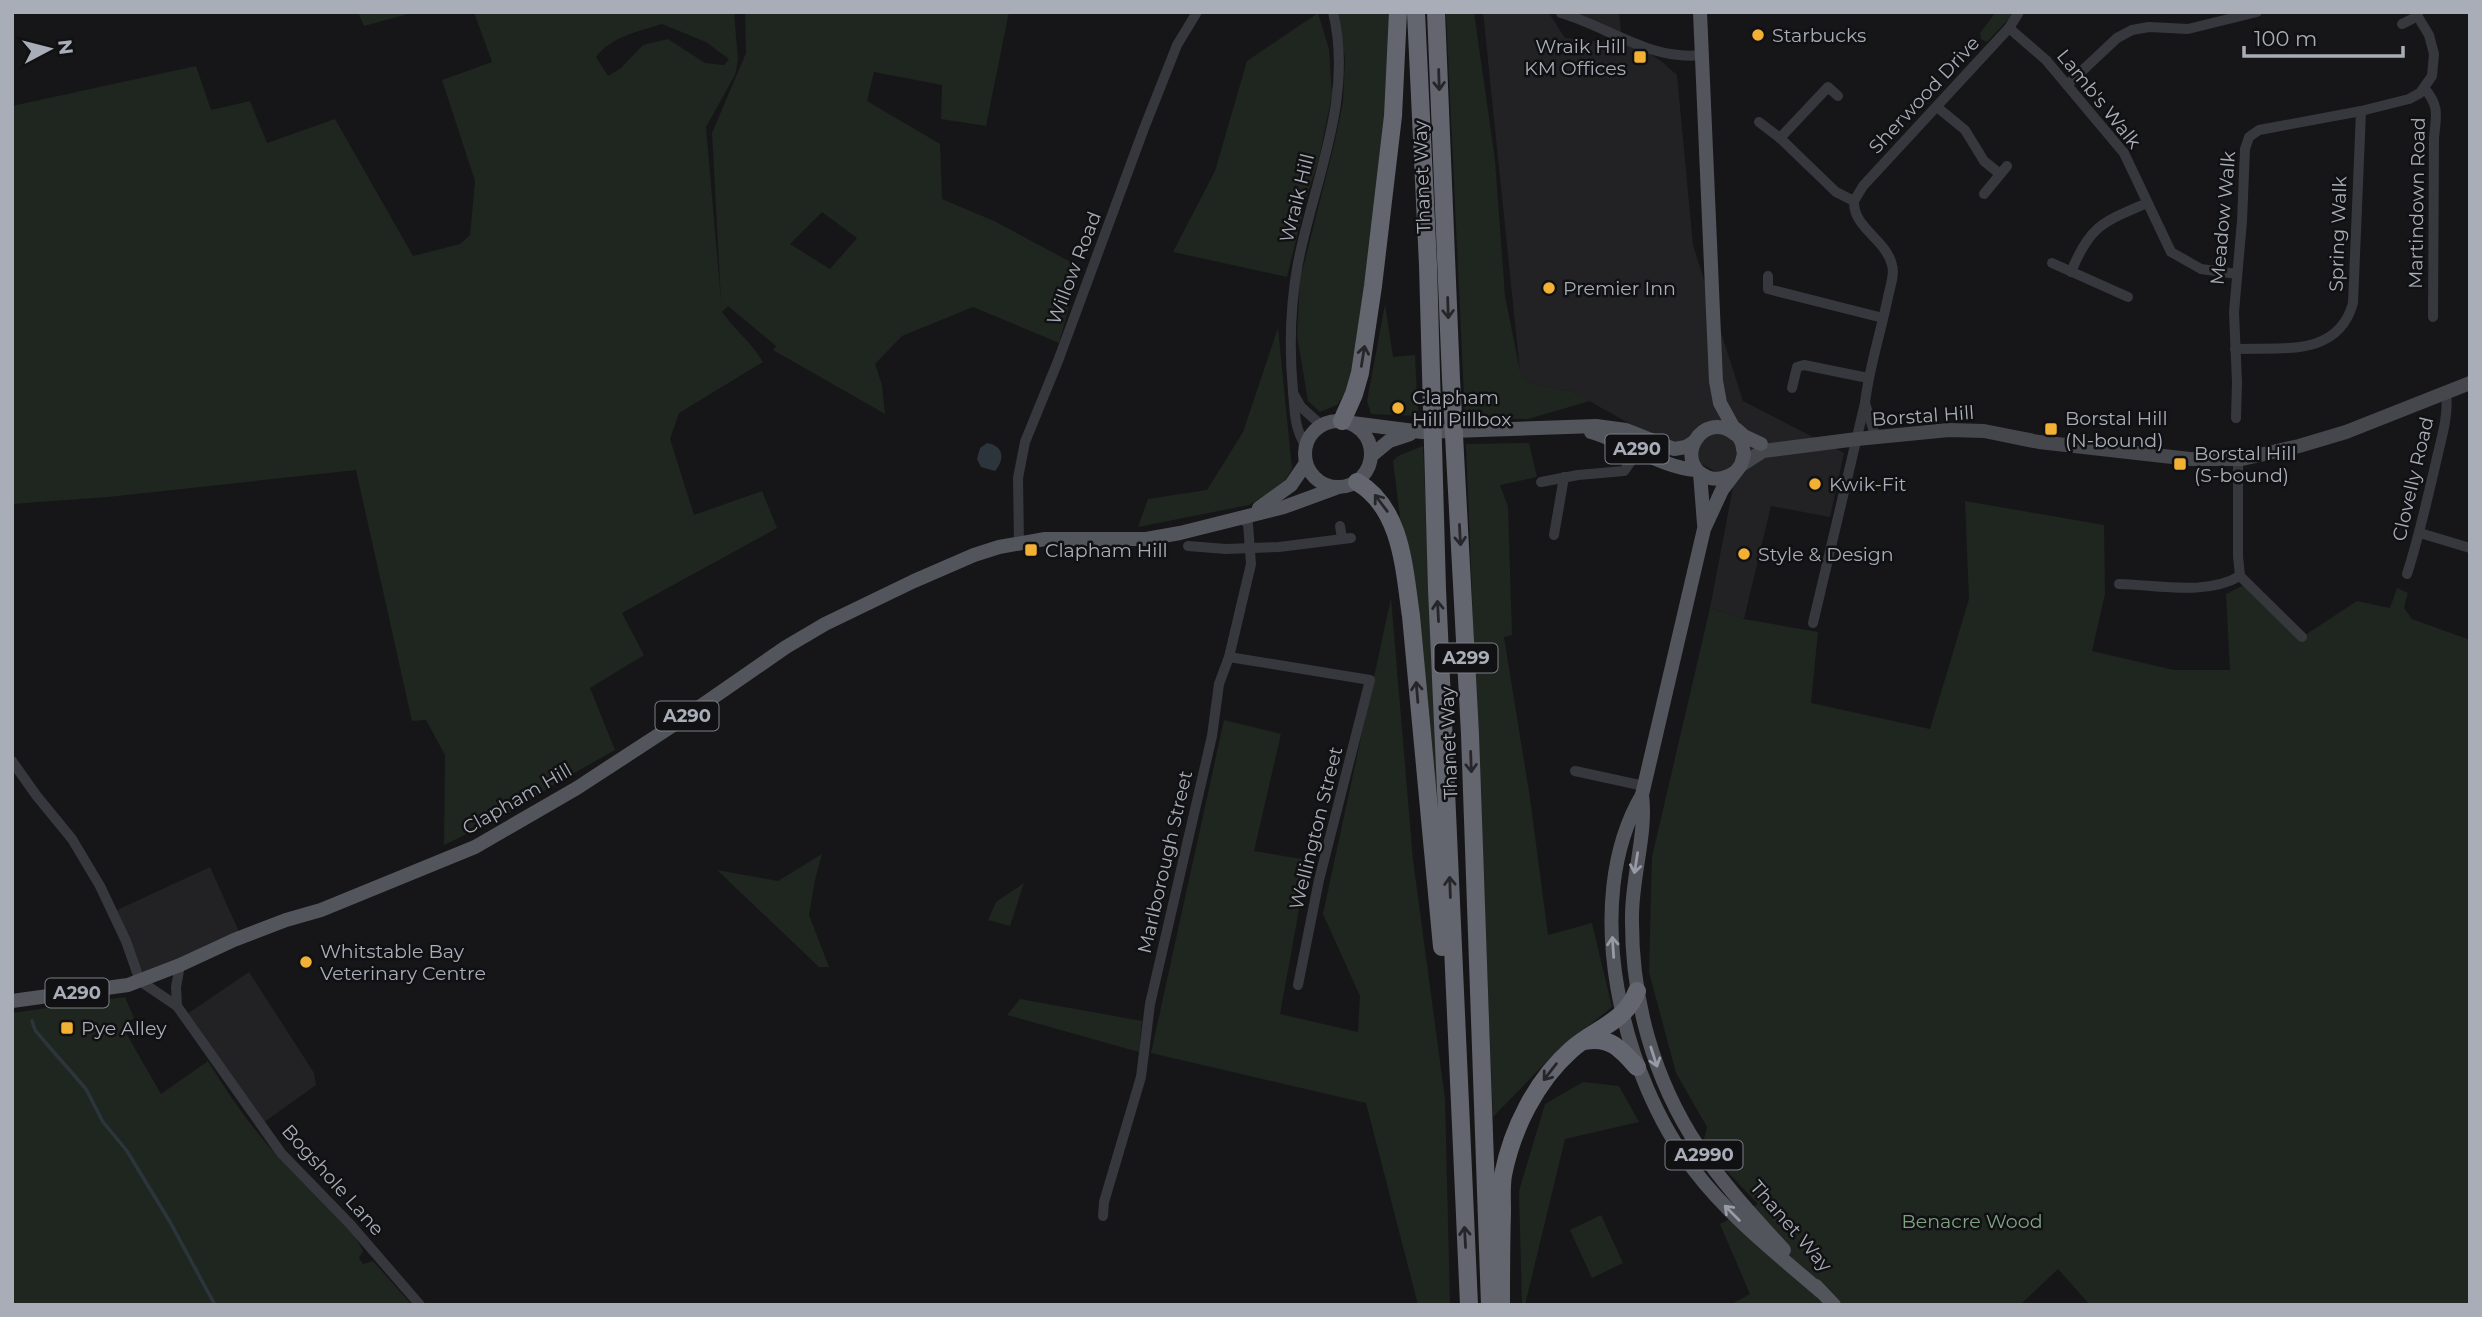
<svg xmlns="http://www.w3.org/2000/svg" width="2482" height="1317" viewBox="0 0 2482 1317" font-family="Montserrat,sans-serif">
	<rect width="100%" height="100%" fill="#161618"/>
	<g fill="#222225">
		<path d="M1483,12L1549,13L1565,38L1638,46L1661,61L1677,75L1693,245L1743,401L1844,453L1830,517L1771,506L1744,619L1710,608L1734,482L1573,392L1529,383L1520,372Z"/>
		<path d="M1570,12H1619L1621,33Z"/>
		<path d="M210,867L240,934L144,975L115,911Z"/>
		<path d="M249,972L314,1073L316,1085L263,1123L187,1014Z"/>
	</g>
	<g fill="#1e261f" fill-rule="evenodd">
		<path d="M358,12H415L364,26Z"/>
		<path d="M474,12H734L738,60L735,75L706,127L721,301L712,133L746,53L745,12H1009L986,126L941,119L942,85L874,72L867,101L940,144L942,199L994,221L1080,267L1059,343L973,307L902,336L875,364L882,385L885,414L773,350L776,346L728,306L722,312C735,330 752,343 763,362L679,413L670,439L694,515L762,491L777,528L622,613L644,655L590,688L615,750L558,782L508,814L444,845L445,755L426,720L412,721L356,470L108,497L12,504V106L196,66L211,110L250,101L267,143L335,119L413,256L460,244L470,235L475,181L442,80L492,62ZM662,24L706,42L729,59L724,65L705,63L668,39L643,45L621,68L608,76L596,57C610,37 640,31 662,24ZM822,212L857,238L830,269L790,244Z"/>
		<path d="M1338,12H1393L1390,100L1357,350L1349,387L1337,405L1320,412L1308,401L1297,335L1300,280L1334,145L1343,102L1345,59Z"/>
		<path d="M1446,12H1474L1495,160L1505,296L1520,371L1529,383L1573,392L1590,401L1528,419L1465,418Z"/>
		<path d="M1996,12H2015L1987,42L1981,39L1980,33Z"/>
		<path d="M1318,13L1329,49L1332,95L1318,163L1307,195L1287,277L1173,252L1215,171L1247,61Z"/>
		<path d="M1385,304L1393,357L1415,355L1418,416L1371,414L1367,401Z"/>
		<path d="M1278,328L1292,469L1282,485L1249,505L1138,527L1148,499L1207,490L1243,432Z"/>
		<path d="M1529,443L1537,477L1500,485L1508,507L1512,635L1504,637L1530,798L1548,935L1592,923L1612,1007L1557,1051L1493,1117L1466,444Z"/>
		<path d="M1423,446L1439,809L1448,907L1393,461L1398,456Z"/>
		<path d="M1965,501L2104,525L2105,594L2092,651L2174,670H2230L2226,594L2244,585L2302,637L2357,601L2390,608L2397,588L2408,593L2404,608L2412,619L2470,640V1305H2090L2058,1269L2020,1305H1730L1750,1294L1720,1224L1758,1204L1723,1167L1704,1139L1707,1127L1676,1073L1649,972L1652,857L1710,608L1744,619L1818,632L1811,703L1930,729L1969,599Z"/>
		<path d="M1391,598L1413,860L1445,1099L1450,1305H1418L1366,1103L1151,1053L1224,720L1281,734L1254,851L1308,860L1280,1014L1358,1032L1360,996L1323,914Z"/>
		<path d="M822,854L815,880L809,915L829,967H819L717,870L778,881Z"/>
		<path d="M1024,883L1010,926L988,920L996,902Z"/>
		<path d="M125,997L134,1018L122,1026L161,1094L208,1061C227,1092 248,1123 272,1150C298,1180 346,1215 363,1251L359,1258L363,1264L373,1261L412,1305H12V1013Z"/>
		<path d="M1020,999L1142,1021L1139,1052L1007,1015Z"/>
		<path d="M1583,1082L1619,1086L1639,1122L1565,1139L1525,1305H1522L1519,1191L1545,1104Z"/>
		<path d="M1601,1215L1623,1263L1592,1278L1570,1230Z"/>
	</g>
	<path fill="#2c353c" d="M987,443C1004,446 1005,459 995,471L981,467L977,459L980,448Z"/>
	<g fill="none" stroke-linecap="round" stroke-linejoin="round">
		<path stroke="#2c353c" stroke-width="3.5" d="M32,1021L35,1030L45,1042L86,1089L103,1122L127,1151L170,1222L215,1305"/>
		<g stroke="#37383d" stroke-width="10">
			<path d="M1561,13C1609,27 1650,61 1702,55"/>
			<path d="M2402,24L2418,16"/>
			<path d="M2009,28L2046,60L2124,153L2171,252L2201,269L2237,274"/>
			<path d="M2067,85L2117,38L2132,30L2149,27L2188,29L2257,12"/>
			<path d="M2425,89C2440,107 2436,116 2434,138L2433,317"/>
			<path d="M1937,107L1965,130L1984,161L2000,174"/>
			<path d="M1759,122L1780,138L1836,192L1854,201C1853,228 1886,239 1892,265C1895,274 1890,287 1888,297C1881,332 1869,367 1865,403L1813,623"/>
			<path d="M1780,138L1828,87L1838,96"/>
			<path d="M1984,194L2007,166"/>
			<path d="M1854,201L1863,186L2009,28L2019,12"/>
			<path d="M2052,263L2128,297"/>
			<path d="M2071,272C2090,225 2103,222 2147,203"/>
			<path d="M1768,276V289L1883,318"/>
			<path d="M2235,349C2281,347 2338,358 2353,303L2361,111"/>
			<path d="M1792,388L1797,367L1804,365L1868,378"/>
			<path d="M1293,393L1301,407L1321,425"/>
			<path d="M1865,403L1876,438"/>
			<path d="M2236,418L2237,382L2234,312L2242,221L2245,149L2249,137L2259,130L2361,111L2409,99L2420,93L2432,76L2434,54L2429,35L2415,12"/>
			<path d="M1306,447C1294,427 1295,413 1293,391C1289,348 1290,306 1298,263C1314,180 1354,98 1333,12"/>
			<path d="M2238,459V556L2240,576"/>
			<path d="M1541,482L1578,475L1624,471L1639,450"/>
			<path d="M1340,526L1342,538"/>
			<path d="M2420,533L2470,548"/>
			<path d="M1554,535L1564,477"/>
			<path d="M1019,544L1018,478L1025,442L1058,361L1143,131L1177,45L1197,12"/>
			<path d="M1188,546L1226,549L1279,547L1351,538"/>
			<path d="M2407,574C2419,537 2427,500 2436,462C2441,439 2449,416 2446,392"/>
			<path d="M2240,576L2302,637"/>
			<path d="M2119,584C2158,585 2206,596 2240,576"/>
			<path d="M1229,657L1370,680L1319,880L1298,985"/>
			<path d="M12,761L36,795L72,839L100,886L126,941L140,981L177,1006L281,1153L350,1224L420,1305"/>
			<path d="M1575,771L1644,786"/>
			<path d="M177,1006L176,987L180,965"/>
			<path d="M1103,1216L1104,1202L1141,1077L1150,1004L1212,736L1219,684L1229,657L1251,564L1248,524L1241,518"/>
		</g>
		<path stroke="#45474d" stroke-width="14" d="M1741,465L1763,451L1857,439L1949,430L1984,431L2039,442L2190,459H2242L2299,446L2346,432L2470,383"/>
		<g stroke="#53555c" stroke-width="14">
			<path d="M1700,12L1716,381L1720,403L1742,443L1744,454L1741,465L1722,490L1704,529L1642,795C1579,902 1622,1077 1694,1170C1729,1216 1776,1253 1820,1291"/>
			<circle cx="1338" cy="454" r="33"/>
			<path d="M1352,423L1422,432L1596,426L1626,430L1674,449L1686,447L1694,442"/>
			<path d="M1736,429L1744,436L1761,444"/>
			<path d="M1591,432C1626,442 1663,468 1696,470"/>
			<path d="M1372,455L1389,441L1410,434"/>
			<path d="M1700,473L1704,524"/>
			<path d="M1734,473C1726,478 1717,481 1707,477C1672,462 1702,408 1735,434"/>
			<path d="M1259,508L1291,485L1306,463"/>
			<path d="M1642,795C1647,833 1632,876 1632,916C1631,998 1653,1079 1699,1148C1723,1184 1754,1217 1784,1250"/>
			<path d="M12,1001L128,985L180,965L234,940L286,920L321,910L475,847L577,788L672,726L786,647L825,624L914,581L974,555L999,547L1045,539H1146L1180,533L1284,507L1336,488"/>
			<path d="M1816,1286L1834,1305"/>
		</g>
		<g stroke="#63666e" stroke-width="18">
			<path d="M1416,12L1428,265L1437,589L1469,1305"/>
			<path d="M1436,12L1451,379L1470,734L1490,1305"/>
			<path d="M1342,421L1354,394L1360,373L1373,286L1393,116L1398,12"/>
			<path d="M1357,482C1402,508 1404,569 1411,616L1442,947"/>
			<path d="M1585,1041C1610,1036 1621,1049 1637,1067"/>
			<path d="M1501,1303C1501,1273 1501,1243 1502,1212C1502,1200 1501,1187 1503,1175C1512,1129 1536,1081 1571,1050C1594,1029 1626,1022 1637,991"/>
		</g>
	</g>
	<defs><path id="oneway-shaft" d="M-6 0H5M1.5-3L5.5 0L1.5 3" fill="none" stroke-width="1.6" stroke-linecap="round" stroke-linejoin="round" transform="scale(1.75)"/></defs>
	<g stroke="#26262a">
		<use href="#oneway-shaft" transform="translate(1439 80) rotate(88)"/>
		<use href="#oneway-shaft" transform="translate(1448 308) rotate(88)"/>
		<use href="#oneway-shaft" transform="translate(1363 356) rotate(-81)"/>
		<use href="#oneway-shaft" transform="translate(1381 503) rotate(-127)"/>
		<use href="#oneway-shaft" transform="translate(1460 535) rotate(87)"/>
		<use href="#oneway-shaft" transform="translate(1438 611) rotate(-93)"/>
		<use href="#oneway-shaft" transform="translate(1417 692) rotate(-95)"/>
		<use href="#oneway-shaft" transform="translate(1471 762) rotate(88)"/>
		<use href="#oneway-shaft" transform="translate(1450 887) rotate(-92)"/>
		<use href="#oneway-shaft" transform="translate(1550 1072) rotate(128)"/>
		<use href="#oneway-shaft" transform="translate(1465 1237) rotate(-93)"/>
	</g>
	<g stroke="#979ba6">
		<use href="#oneway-shaft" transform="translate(1636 863) rotate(99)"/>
		<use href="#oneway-shaft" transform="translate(1613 947) rotate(-94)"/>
		<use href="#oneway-shaft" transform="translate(1654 1057) rotate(72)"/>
		<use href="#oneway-shaft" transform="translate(1732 1213) rotate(-135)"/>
	</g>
	<g fill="#f2b134" stroke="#111113" stroke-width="2.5">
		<circle cx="1758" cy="35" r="7"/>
		<rect x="1633" y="50" width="14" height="14" rx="3.5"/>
		<circle cx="1549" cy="288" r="7"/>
		<circle cx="1398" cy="408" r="7"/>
		<rect x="2044" y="422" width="14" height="14" rx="3.5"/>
		<rect x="2173" y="457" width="14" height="14" rx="3.5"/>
		<circle cx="1815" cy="484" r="7"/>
		<rect x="1024" y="543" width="14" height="14" rx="3.5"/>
		<circle cx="1744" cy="554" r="7"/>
		<circle cx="306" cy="962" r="7"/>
		<rect x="60" y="1021" width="14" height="14" rx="3.5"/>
	</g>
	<g text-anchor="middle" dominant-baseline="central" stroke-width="5" stroke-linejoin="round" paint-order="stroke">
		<g fill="#111113" stroke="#7b7e86" stroke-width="2">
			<rect x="1605.5" y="434.5" width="63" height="29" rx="5"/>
			<rect x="1434.5" y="643.5" width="63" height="29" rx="5"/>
			<rect x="655.5" y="701.5" width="63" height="29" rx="5"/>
			<rect x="45.5" y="978.5" width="63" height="29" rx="5"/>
			<rect x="1665.5" y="1140.5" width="77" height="29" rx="5"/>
		</g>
		<g font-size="18" font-weight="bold" fill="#a8adb8">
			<text x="1637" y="449">A290</text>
			<text x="1466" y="658">A299</text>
			<text x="687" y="716">A290</text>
			<text x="77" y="993">A290</text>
			<text x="1704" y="1155">A2990</text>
		</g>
		<g font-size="19" fill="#a8adb8" stroke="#111113" text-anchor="start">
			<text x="1772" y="35">Starbucks</text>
			<text x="1626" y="46" text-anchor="end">Wraik Hill<tspan x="1626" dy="22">KM Offices</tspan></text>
			<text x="1563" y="288">Premier Inn</text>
			<text x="1412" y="397">Clapham<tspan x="1412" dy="22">Hill Pillbox</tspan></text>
			<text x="2065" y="418">Borstal Hill<tspan x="2065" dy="22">(N-bound)</tspan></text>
			<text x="2194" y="453">Borstal Hill<tspan x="2194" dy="22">(S-bound)</tspan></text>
			<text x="1829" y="484">Kwik-Fit</text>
			<text x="1045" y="550">Clapham Hill</text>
			<text x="1758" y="554">Style &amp; Design</text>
			<text x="320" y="951">Whitstable Bay<tspan x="320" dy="22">Veterinary Centre</tspan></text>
			<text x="81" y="1028">Pye Alley</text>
		</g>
		<g font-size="19" fill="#a8adb8" stroke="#111113">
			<text transform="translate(1924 95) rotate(-47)">Sherwood Drive</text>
			<text transform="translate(2099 99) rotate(51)">Lamb's Walk</text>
			<text transform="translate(1422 177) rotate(-92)">Thanet Way</text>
			<text transform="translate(1297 198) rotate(-76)">Wraik Hill</text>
			<text transform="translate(2417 203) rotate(-89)">Martindown Road</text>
			<text transform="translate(2223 218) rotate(-85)">Meadow Walk</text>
			<text transform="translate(2338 234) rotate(-88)">Spring Walk</text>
			<text transform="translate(1074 268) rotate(-69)">Willow Road</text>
			<text transform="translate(1923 416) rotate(-4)">Borstal Hill</text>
			<text transform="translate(2413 479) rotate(-77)">Clovelly Road</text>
			<text transform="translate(1449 743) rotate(-92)">Thanet Way</text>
			<text transform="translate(517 799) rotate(-30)">Clapham Hill</text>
			<text transform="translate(1316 828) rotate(-76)">Wellington Street</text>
			<text transform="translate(1165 862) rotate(-77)">Marlborough Street</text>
			<text transform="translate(333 1180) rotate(48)">Bogshole Lane</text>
			<text transform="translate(1791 1226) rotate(49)">Thanet Way</text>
		</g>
		<g font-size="19" fill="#7fa381" stroke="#111113">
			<text x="1972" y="1221">Benacre Wood</text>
		</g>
	</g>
	<rect width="2482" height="1317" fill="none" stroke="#a8adb8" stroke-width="28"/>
	<g transform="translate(49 49) rotate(83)" stroke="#111113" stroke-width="5" paint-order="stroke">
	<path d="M0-5L12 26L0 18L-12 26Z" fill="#a8adb8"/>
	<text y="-10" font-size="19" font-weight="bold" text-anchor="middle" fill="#a8adb8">N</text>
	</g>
	<path d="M2244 46v10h159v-10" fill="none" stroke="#a8adb8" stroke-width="3.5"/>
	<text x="2254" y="46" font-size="21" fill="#a8adb8" stroke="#111113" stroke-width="5" paint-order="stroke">100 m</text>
</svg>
